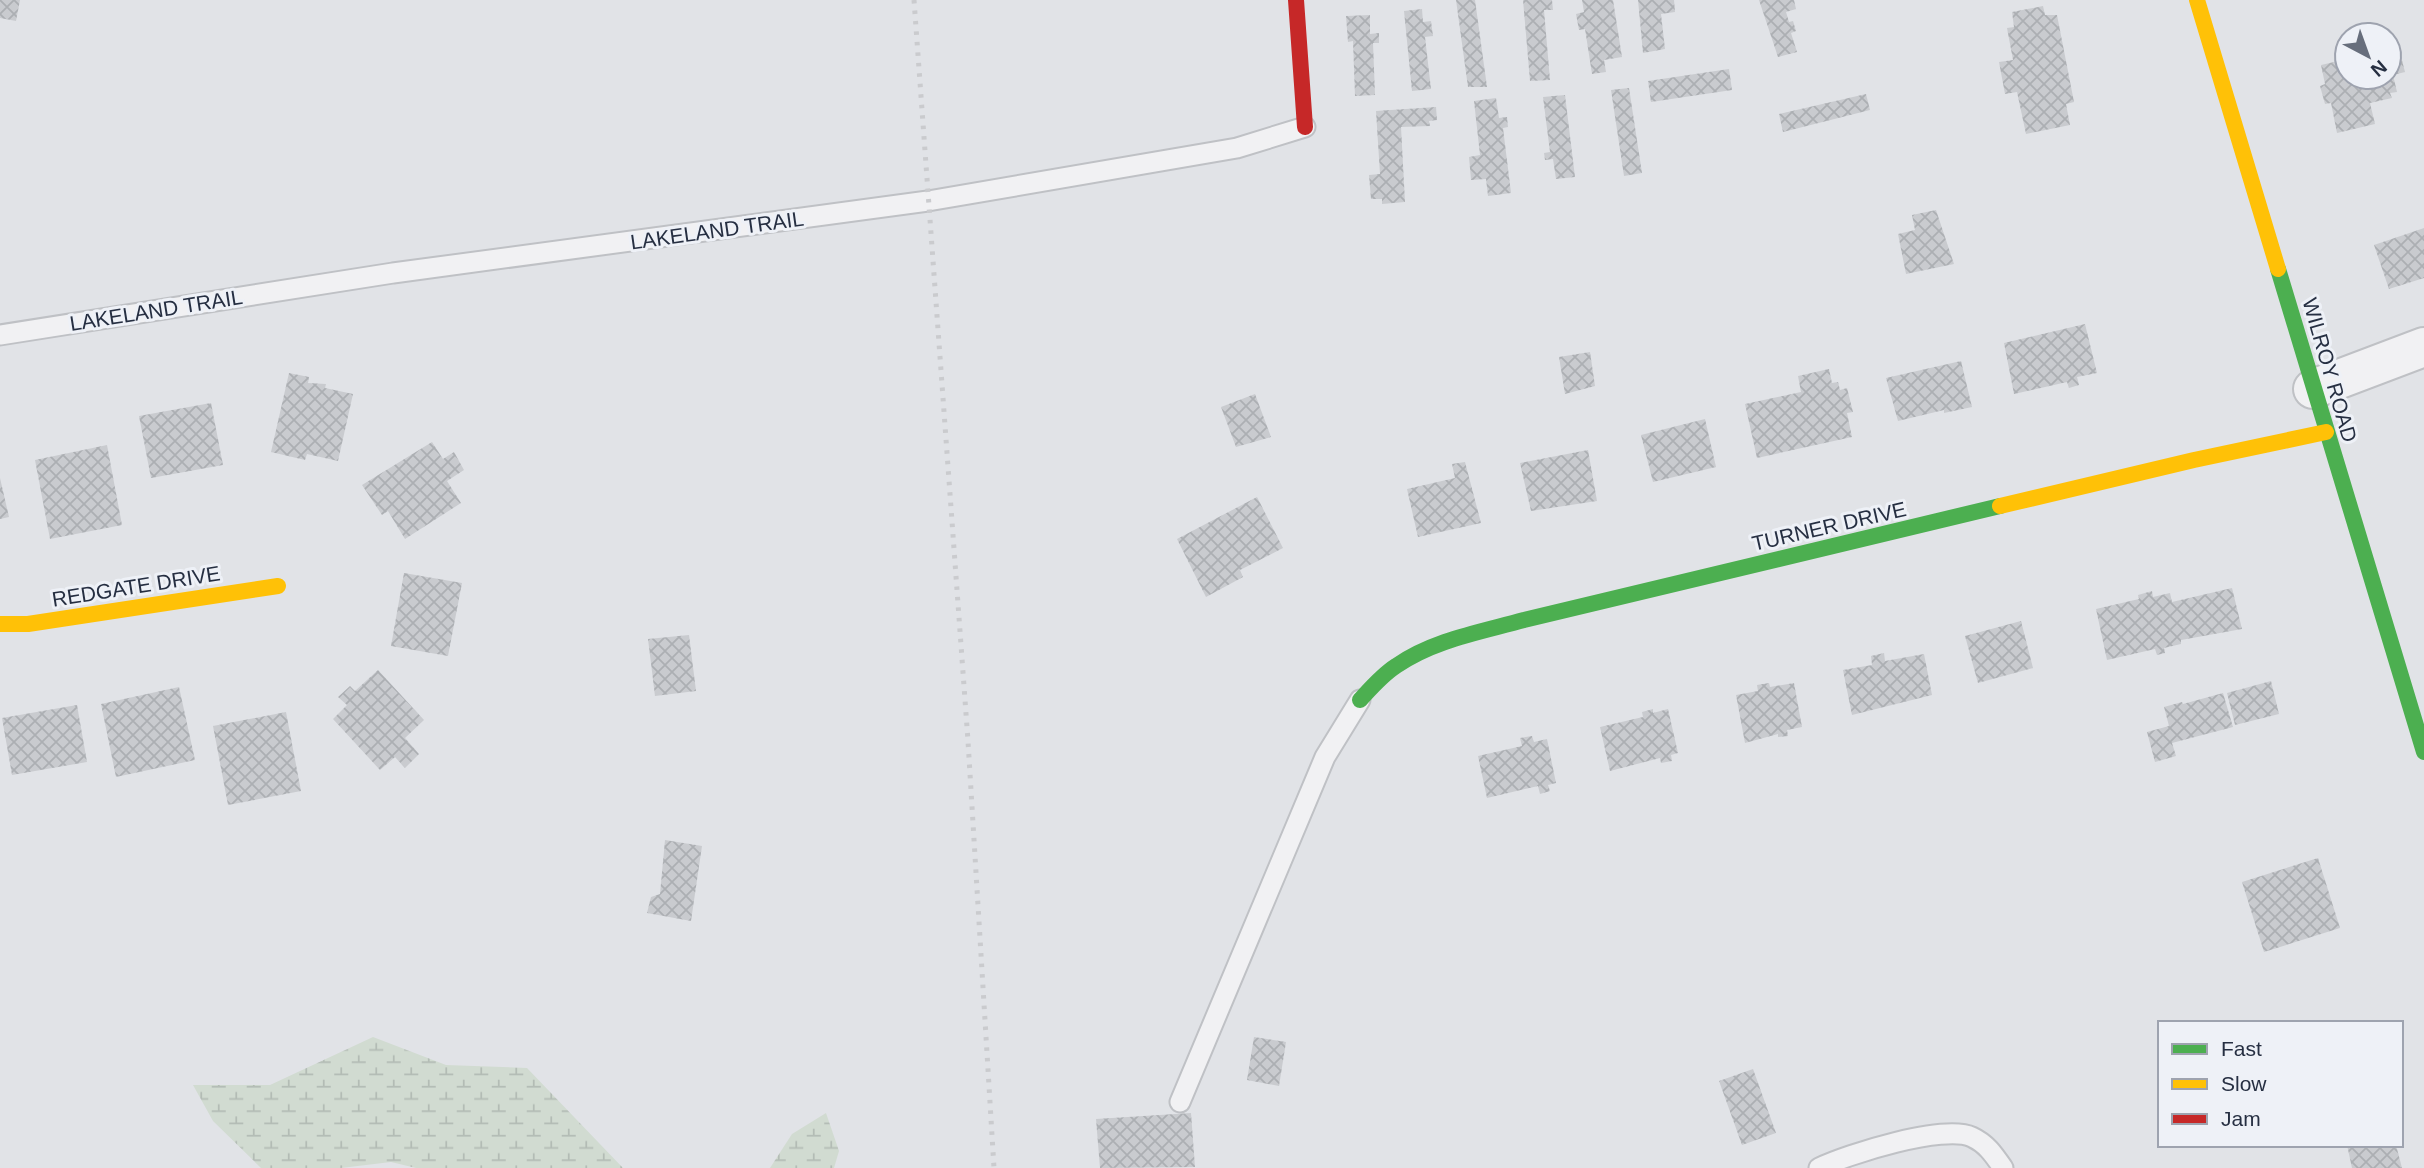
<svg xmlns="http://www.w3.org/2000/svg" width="2424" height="1168" viewBox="0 0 2424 1168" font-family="Helvetica,sans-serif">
	<defs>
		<pattern id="wetland-marsh" width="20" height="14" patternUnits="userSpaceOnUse" patternTransform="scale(1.75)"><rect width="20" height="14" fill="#d1dbd1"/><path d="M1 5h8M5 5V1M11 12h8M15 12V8" fill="none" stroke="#b3bcb5"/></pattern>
		<pattern id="building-cross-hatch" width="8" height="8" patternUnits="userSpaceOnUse" patternTransform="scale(1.75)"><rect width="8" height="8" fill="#c9cbcf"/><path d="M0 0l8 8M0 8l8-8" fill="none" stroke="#acafb3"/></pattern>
	</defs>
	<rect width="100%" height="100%" fill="#e1e3e7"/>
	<g fill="url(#wetland-marsh)">
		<path d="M373,1037L446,1065L527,1068L623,1168H416L391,1162L341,1168H261L213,1121L193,1085H270Z"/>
		<path d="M826,1113L839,1151L834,1168H770L792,1134Z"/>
	</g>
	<g fill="url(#building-cross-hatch)">
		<path d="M0,0H20L16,21L0,18Z"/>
		<path d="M1456,0H1475L1487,87H1468Z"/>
		<path d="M1523,0H1552L1553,10H1544L1550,80L1530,81Z"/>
		<path d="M1582,0H1613L1622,57L1604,60L1606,72L1592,74L1585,29L1579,30L1576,14L1584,12Z"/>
		<path d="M1638,0H1674L1675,12L1661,14L1665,49L1643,53Z"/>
		<path d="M1759,0H1794L1796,9L1786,12L1789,22L1793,21L1796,31L1791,33L1797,52L1778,57Z"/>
		<path d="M2043,6L2045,15H2057L2074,102L2066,104L2070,125L2026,134L2017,92L2005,94L1999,62L2013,60L2007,28L2014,27L2012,12Z"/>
		<path d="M1422,9L1423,22L1431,21L1433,36L1425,37L1431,89L1412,91L1404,11Z"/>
		<path d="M1370,15V34L1379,33V43H1373L1375,95L1355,96L1353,41L1348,42L1346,16Z"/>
		<path d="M2396,37L2405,72L2393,75L2397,92L2390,93L2392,98L2370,103L2375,124L2337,133L2331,103L2325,104L2320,86L2325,84L2321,65L2347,59V77H2389V39Z"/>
		<path d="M1729,69L1732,90L1651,102L1648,81Z"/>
		<path d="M1629,88L1642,173L1624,176L1611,90Z"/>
		<path d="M1866,94L1870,110L1783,132L1779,114Z"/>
		<path d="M1565,95L1575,177L1556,179L1553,159L1545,160L1544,153L1550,152L1543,97Z"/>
		<path d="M1496,98L1499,118L1507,117L1508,127L1503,128L1511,193L1488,196L1486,179L1471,180L1469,157L1480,155L1474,101Z"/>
		<path d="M1436,107L1437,120L1429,121L1430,126L1401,127L1405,202L1382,204V199H1371L1369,175L1380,174L1376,111Z"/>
		<path d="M1936,210L1954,264L1906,274L1898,234L1915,230L1912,215Z"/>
		<path d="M2424,228V278L2389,289L2374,245Z"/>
		<path d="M2085,324L2097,373L2077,377L2079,385L2069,388L2067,382L2014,394L2004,343Z"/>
		<path d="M1590,352L1595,386L1565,394L1559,357Z"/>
		<path d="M1961,361L1972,407L1944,413V410L1898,421L1886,378Z"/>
		<path d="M1829,369L1832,383L1838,382L1840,390L1847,388L1853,412L1847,413L1852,437L1757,458L1745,404L1801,392L1798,376Z"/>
		<path d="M289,373L309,377L308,383L326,384L325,388L353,394L338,461L307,454L305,460L271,452Z"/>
		<path d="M1255,394L1271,437L1236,447L1221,407Z"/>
		<path d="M211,403L223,465L151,478L139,416Z"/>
		<path d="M1705,419L1716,467L1653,482L1641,435Z"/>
		<path d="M432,442L443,459L454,452L464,470L447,481L461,503L405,539L388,511L382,515L362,485Z"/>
		<path d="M107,445L122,525L50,539L35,460Z"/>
		<path d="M1588,450L1597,501L1531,511L1520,463Z"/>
		<path d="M1465,462L1481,523L1418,537L1407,489L1455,478L1452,464Z"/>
		<path d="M0,478L9,517L0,519Z"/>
		<path d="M1257,497L1283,548L1240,570L1243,577L1206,597L1177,539Z"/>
		<path d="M404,573L462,583L448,656L391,646Z"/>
		<path d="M2232,588L2242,629L2181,640V644L2164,648L2165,653L2157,655L2155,649L2107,660L2096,609L2139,599L2138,595L2152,591L2153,597L2170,593L2172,602Z"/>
		<path d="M2021,621L2033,668L1978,683L1965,636Z"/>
		<path d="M689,635L696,691L655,696L648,639Z"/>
		<path d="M1884,653L1885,661L1924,654L1932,695L1852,715L1843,670L1872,665L1871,656Z"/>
		<path d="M378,670L424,720L405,738L419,754L405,768L395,757L380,770L333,719L347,705L338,697L350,686L355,691Z"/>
		<path d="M2271,681L2279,714L2235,725L2227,693Z"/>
		<path d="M1769,683L1770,687L1794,683L1802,727L1787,730L1788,736L1778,737V734L1745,743L1736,695L1758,691L1757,685Z"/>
		<path d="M179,687L195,760L116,777L101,704Z"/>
		<path d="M2223,693L2233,727L2172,743L2176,756L2155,762L2147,732L2169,726L2164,707L2182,702L2183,704Z"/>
		<path d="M77,705L87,762L12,775L2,718Z"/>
		<path d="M1653,709V713L1668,709L1678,753L1671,755L1672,761L1661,763L1660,758L1610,771L1600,727L1643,717L1642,712Z"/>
		<path d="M286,712L301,791L228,805L213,726Z"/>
		<path d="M1532,736L1534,742L1547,739L1556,783L1548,785L1550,791L1540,794L1538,786L1487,798L1478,756L1522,746L1520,738Z"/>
		<path d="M665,840L702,846L691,921L647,913L651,897L660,894Z"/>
		<path d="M2318,858L2340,928L2264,952L2242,882Z"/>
		<path d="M1254,1037L1286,1042L1279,1086L1247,1080Z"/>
		<path d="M1753,1069L1776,1133L1742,1145L1719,1081Z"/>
		<path d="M1191,1113L1195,1167L1100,1168L1096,1119Z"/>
		<path d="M2347,1145H2396L2402,1168H2352Z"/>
	</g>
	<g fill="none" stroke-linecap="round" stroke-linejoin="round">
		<defs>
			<g id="lane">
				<path d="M0,335L393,273L928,201L1237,148L1305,127"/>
				<path d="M1180,1102L1325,757L1360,700"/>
				<path d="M1819,1168C1848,1154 1944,1124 1972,1137C1987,1144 1994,1155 2003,1168"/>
			</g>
			<path id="street" d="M2313,389L2424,347"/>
		</defs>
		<use href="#lane" stroke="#bfc1c5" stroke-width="23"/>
		<use href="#street" stroke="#bfc1c5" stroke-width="42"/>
		<use href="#lane" stroke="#f1f1f3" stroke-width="19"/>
		<use href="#street" stroke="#f1f1f3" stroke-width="38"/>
		<g stroke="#4caf50" stroke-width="16">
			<path d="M2278,269L2424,752"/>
			<path d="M1360,700C1371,688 1382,675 1396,666C1433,640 1481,632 1524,620L2000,506"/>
		</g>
		<g stroke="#ffc107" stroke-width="16">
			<path d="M2197,0L2278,269"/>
			<path d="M2000,506L2194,460L2326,432"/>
			<path d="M0,624H28L278,586"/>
		</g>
		<path stroke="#c62828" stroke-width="16" d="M1296,0L1305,127"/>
		<path stroke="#cacbce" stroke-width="5" stroke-dasharray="3.5 7" stroke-linecap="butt" d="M914,0L968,741L994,1168"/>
	</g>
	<g text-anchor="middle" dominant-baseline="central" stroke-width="6" stroke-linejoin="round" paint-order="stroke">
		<g font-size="21" fill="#262f42" stroke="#eef1f7">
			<text transform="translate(717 230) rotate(-8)">LAKELAND TRAIL</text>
			<text transform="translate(156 310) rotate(-9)">LAKELAND TRAIL</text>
			<text transform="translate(2330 370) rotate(74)">WILROY ROAD</text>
			<text transform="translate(1829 526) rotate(-13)">TURNER DRIVE</text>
			<text transform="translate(136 586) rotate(-9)">REDGATE DRIVE</text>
		</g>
	</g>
	<rect x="2158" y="1021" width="245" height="126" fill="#eef1f7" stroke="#9ea3af" stroke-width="2"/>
	<rect x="2172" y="1044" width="35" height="10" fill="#4caf50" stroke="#9ea3af" stroke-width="2"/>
	<text x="2221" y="1056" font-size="21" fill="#262f42">Fast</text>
	<rect x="2172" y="1079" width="35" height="10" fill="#ffc107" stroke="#9ea3af" stroke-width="2"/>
	<text x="2221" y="1091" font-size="21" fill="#262f42">Slow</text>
	<rect x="2172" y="1114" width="35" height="10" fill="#c62828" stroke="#9ea3af" stroke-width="2"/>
	<text x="2221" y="1126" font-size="21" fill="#262f42">Jam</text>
	<g transform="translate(2368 56) rotate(139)"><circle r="33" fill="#eef1f7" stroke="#9ea3af" stroke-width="2"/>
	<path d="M0-5L12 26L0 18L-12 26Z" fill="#676e7c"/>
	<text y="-10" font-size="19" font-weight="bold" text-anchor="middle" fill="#262f42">N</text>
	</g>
</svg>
